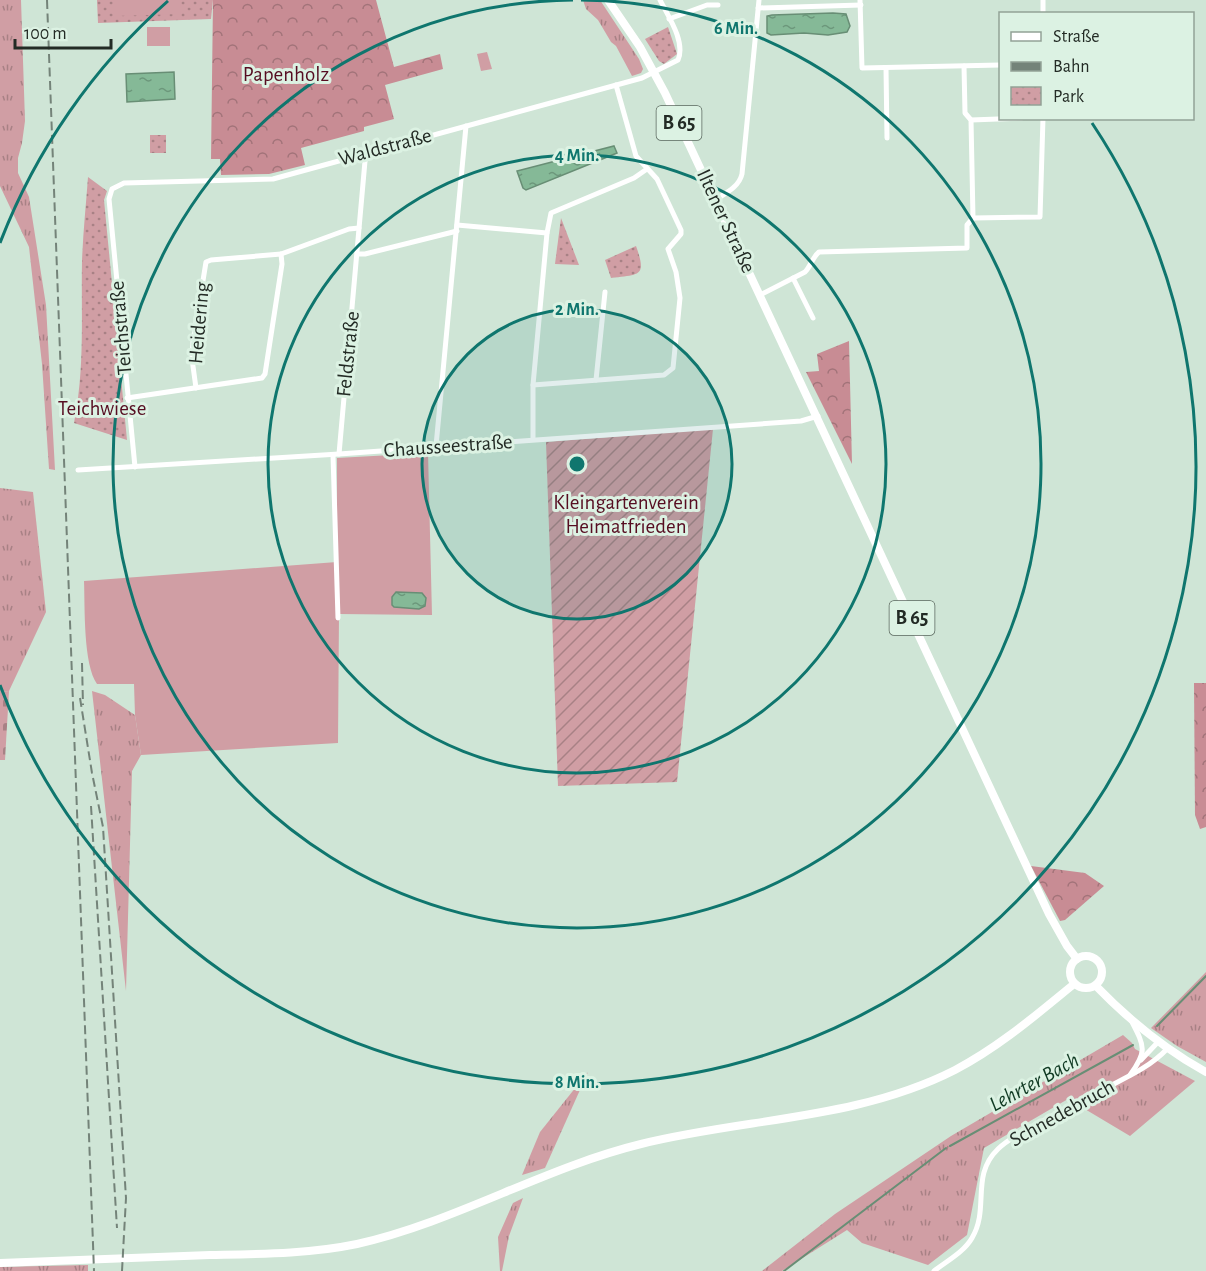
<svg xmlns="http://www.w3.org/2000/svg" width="1206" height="1271" viewBox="0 0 1206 1271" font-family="'Alegreya Sans',sans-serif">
	<defs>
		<pattern id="grass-tufts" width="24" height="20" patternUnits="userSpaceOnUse" patternTransform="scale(1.5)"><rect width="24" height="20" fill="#d09ea4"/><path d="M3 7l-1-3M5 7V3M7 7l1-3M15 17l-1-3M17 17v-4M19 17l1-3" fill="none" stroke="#a88185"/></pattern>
		<pattern id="forest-crowns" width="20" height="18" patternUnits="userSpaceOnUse" patternTransform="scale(1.5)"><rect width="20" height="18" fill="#c88c94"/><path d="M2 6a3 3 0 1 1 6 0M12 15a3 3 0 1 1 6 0" fill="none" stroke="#a27379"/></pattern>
		<pattern id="cemetery-stones" width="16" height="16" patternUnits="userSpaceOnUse" patternTransform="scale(1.5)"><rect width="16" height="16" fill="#d09ea4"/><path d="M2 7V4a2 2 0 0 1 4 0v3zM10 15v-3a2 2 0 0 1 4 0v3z" fill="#a88185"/></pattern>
		<pattern id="park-dots" width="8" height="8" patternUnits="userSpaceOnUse" patternTransform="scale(1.5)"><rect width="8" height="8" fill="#d09ea4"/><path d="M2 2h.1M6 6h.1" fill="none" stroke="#a88185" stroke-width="1.8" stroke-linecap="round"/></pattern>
		<pattern id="garden-furrows" width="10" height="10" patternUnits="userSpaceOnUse" patternTransform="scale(1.5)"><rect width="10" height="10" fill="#d09ea4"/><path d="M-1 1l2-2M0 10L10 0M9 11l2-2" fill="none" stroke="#a88185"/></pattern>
		<pattern id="water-ripples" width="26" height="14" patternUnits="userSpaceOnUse" patternTransform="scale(1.5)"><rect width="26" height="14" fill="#85b997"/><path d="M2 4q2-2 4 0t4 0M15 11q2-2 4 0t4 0" fill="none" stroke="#6c977b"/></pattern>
	</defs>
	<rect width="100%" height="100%" fill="#cfe5d6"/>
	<g fill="url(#grass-tufts)">
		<path d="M0,0H21L25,121L22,143L18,158V173L29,197L46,305L55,470L49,469L42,364L29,247L0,186Z"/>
		<path d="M583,0H600L639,59L643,69L641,73L632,76L616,46L611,42L598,20L586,9Z"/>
		<path d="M0,488L33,492L46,612L9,691L0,692Z"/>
		<path d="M92,691L105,695L135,715L141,755L132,771L126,991Z"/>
		<path d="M1206,972V1062L1177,1046L1151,1028Z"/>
		<path d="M1123,1035L1132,1043L1135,1049L1195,1081L1130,1136L1068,1099L984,1148L967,1235L928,1265L862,1243L847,1230L782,1271H762L835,1214L951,1136Z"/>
		<path d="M588,1072L545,1168L522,1175L540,1132Z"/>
		<path d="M523,1198L509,1236L502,1271H500L498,1237L513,1203Z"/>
		<path d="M88,1265V1271H0V1267Z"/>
	</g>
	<g fill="url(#forest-crowns)">
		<path d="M213,0H376L394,67L440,54L443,69L385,85L394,119L364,127V131L301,148L305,165L269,174L221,175L220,159H211Z"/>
		<path d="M849,341L852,464L806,372L819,371L817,354Z"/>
		<path d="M1194,683H1206V827L1200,829L1195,815Z"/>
		<path d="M1031,866L1085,873L1104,886L1065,920L1060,921Z"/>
	</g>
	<path fill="url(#cemetery-stones)" d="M9,691L5,760H0V692Z"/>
	<g fill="url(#park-dots)">
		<path d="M97,0H213L211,19L98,23Z"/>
		<path d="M668,27L677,54L664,64L659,61L645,39Z"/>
		<rect x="150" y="135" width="16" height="18"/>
		<path d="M88,177L107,191L104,200L127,440L74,423C85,368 81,316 82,261C83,233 86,205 88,177Z"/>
		<path d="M561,218L579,265L555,264Z"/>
		<path d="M636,246C647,277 640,274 611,278L605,260Z"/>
	</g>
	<path fill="url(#garden-furrows)" d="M713,429L677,782L558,786L546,442Z"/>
	<g fill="#d09ea4">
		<path d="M115,0H180L181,14L115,16Z"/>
		<rect x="147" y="27" width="23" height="19"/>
		<path d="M487,52L492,69L481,71L477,54Z"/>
		<path d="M428,453L432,615L339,614L338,743L141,755L135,715L134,684H97C83,664 85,607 84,581L337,562V458Z"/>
	</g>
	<g fill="url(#water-ripples)" stroke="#688e75" stroke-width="1.5">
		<path d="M833,13L846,14L850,26L847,32L828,35L804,33L771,35L767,33V16L772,15Z"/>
		<path d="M174,72L175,99L127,102L126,74Z"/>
		<path d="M614,146L617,153L526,190L523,188L517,171Z"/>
		<path d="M396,592L422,593L426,598L425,606L419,609L394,607L392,605V597Z"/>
	</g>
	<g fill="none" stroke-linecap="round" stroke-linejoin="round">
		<g stroke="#688e75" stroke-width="2">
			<path d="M1157,1026L1206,976"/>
			<path d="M950,1146L1133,1045"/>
			<path d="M784,1271L946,1148"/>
		</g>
		<g stroke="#fff" stroke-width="5">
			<path d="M860,0L862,68L1000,65"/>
			<path d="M1043,0V14"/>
			<path d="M758,8L861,5"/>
			<path d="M669,19L707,5H718"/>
			<path d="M886,68L887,138"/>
			<path d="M971,120L1022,118"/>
			<path d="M715,200C726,193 739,187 742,174L759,0"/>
			<path d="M973,218L1040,217L1043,118"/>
			<path d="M457,225L547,233"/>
			<path d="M358,254H365L457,231"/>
			<path d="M793,278L813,318"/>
			<path d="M760,295L805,272C811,266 812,258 819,252L967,248V225L973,218L971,120L965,113L964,66"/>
			<path d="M596,380L605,292"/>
			<path d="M533,385L664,375L673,368L680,298L676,272L668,249L681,234V230L657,179L636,156L616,85"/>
			<path d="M196,388L192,359L193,342L206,262L211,260L281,254L349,229L359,228"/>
			<path d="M127,398L262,378L265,374L282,264L281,254"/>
			<path d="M533,439V385L547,233L551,213L634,178L647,169"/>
			<path d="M436,446L466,126"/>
			<path d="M339,454L365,161L364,153"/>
			<path d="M333,455L338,618"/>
			<path d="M135,467L109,199L112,189L124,183L273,179L642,78L678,60C686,42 668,16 660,0"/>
			<path d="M78,470L339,454L801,421L818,416"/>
			<path d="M1141,1060L1158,1042"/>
			<path d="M1130,1075C1147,1052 1145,1047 1132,1022"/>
			<path d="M934,1271C947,1261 964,1252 972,1238C990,1208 970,1176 998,1149C1010,1137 1027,1130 1041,1122C1061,1111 1082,1101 1102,1090C1125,1078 1149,1068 1167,1049"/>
		</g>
		<g stroke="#fff" stroke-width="8">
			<path d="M608,0L640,47L665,93L1049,914L1067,946L1077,959"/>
			<circle cx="1086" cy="972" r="16"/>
			<path d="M1096,986C1129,1020 1164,1049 1206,1072"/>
			<path d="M0,1263C70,1260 140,1258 210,1255C259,1254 309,1254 357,1244C455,1222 543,1168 641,1144C745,1118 857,1120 955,1070C999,1047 1036,1015 1074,984"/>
		</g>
		<g stroke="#748379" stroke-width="2" stroke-dasharray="9 4.5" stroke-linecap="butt">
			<path d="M47,0L94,1271"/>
			<path d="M82,663L83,705"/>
			<path d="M80,698L92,773L103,827L126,1198L122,1271"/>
			<path d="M91,806L117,1228"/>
		</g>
	</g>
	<circle cx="577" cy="464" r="155" fill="#0f766e" fill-opacity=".12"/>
	<g fill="none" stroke="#0f766e" stroke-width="3">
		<circle cx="577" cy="464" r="155"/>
		<circle cx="577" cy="464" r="309"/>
		<path d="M581 0A464 464 0 1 1 573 0"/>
		<path d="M0 243A618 618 0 0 1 168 1M1092 123A618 618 0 1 1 0 685"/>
	</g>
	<g text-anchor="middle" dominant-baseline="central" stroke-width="6" stroke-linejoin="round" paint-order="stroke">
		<g fill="#dcf2e3" stroke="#5a675e" stroke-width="1.5">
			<rect x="656.5" y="106" width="45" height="34" rx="4.5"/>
			<rect x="889.5" y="601" width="45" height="34" rx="4.5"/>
		</g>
		<g font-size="20" font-weight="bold" fill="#232b25">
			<text x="679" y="123">B 65</text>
			<text x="912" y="618">B 65</text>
		</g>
		<g font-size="21" fill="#560d21" stroke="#dcf2e3">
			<text x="286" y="74">Papenholz</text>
			<text x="102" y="408">Teichwiese</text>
			<text x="626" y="502">Kleingartenverein<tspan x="626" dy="24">Heimatfrieden</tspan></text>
		</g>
		<g font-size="21" fill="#232b25" stroke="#dcf2e3">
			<text transform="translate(385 147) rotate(-15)">Waldstraße</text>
			<text transform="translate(726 221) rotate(65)">Iltener Straße</text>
			<text transform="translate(199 323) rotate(-85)">Heidering</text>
			<text transform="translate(121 328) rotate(-95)">Teichstraße</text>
			<text transform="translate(348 354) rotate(-84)">Feldstraße</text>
			<text transform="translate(448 446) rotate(-4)">Chausseestraße</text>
			<text transform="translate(1062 1113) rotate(-29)">Schnedebruch</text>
		</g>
		<g font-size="22" font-style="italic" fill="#113b24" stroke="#dcf2e3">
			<text transform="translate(1034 1082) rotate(-29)">Lehrter Bach</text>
		</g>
	</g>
	<circle cx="577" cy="464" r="9" fill="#0f766e" stroke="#dcf2e3" stroke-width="3"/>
	<g font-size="18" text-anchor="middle" font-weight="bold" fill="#0f766e" stroke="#dcf2e3" stroke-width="6" stroke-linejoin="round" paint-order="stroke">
		<text x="736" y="34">6 Min.</text>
		<text x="577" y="161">4 Min.</text>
		<text x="577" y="315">2 Min.</text>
		<text x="577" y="1088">8 Min.</text>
	</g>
	<rect x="999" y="12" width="195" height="108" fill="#dcf2e3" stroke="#92a297" stroke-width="1.5"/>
	<rect x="1011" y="32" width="30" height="9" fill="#ffffff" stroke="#92a297" stroke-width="1.5"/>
	<text x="1053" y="42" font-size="18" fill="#232b25">Straße</text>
	<rect x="1011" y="62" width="30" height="9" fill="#748379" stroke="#92a297" stroke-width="1.5"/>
	<text x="1053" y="72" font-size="18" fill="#232b25">Bahn</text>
	<rect x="1011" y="87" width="30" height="18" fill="url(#park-dots)" stroke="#92a297" stroke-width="1.5"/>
	<text x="1053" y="102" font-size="18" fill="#232b25">Park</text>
	<path d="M15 39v9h96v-9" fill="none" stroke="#232b25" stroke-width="3"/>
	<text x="24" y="39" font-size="18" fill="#232b25" stroke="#dcf2e3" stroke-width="4.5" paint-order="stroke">100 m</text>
</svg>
